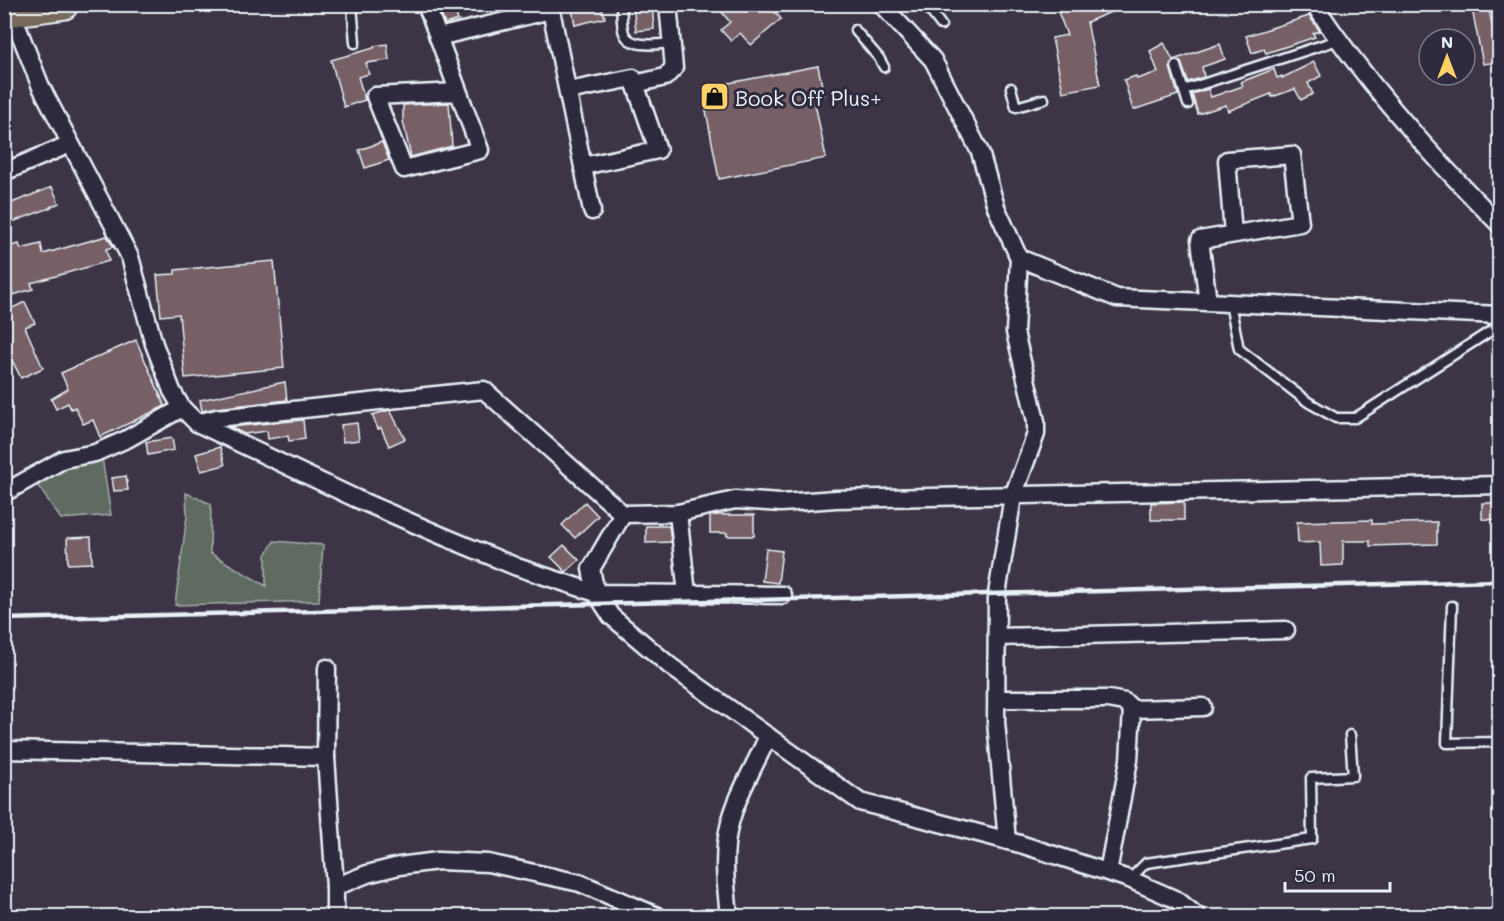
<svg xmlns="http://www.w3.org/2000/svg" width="1504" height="921" viewBox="0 0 1504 921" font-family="Mali,sans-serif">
	<rect width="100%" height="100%" fill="#3d3545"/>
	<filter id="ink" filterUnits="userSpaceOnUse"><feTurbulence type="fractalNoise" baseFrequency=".0167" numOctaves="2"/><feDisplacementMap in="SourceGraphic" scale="12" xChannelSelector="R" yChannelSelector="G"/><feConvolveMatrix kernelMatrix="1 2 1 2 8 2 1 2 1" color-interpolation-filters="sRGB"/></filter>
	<g filter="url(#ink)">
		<g fill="#5f6b60" stroke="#a4aeac" stroke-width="1.5">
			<path d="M102,458L111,515L61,519L36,483L64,464Z"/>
			<path d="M186,493L211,504L210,553L266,586V555L274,541L323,545L319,601L175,605L187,516Z"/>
		</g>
		<g fill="#766065" stroke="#e8f1f8" stroke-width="1.5">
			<path d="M437,4H453L458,20L445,24Z"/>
			<path d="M571,4H601L605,18L575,25Z"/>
			<path d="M633,4H652L654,29L636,31Z"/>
			<path d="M715,4H768L781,19L751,45L740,33L731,41L721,30L730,22Z"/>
			<path d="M1055,4H1130L1087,22L1100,85L1063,92L1052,38L1067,35Z"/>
			<path d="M1471,4H1488L1499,62L1483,64Z"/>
			<path d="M1309,16L1320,31L1313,33L1315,37L1266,53L1264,49L1252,53L1246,36Z"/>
			<path d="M1164,43L1173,60L1220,44L1225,59L1202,67L1204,77L1188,82L1181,62L1174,60L1170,67L1178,95L1133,110L1124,80L1136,76L1137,79L1158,72L1150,51Z"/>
			<path d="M387,44L389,60L366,63L369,74L358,77L365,100L344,107L331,60L374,48V46Z"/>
			<path d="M1314,62L1321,76L1308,83L1313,94L1301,100L1295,89L1272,97L1271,94L1228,111L1226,105L1198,114L1192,94L1208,89L1211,97L1243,86L1241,82L1274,69L1277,78L1282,76V78Z"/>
			<path d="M818,66L824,96L814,98L826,158L719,179L704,100L713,86Z"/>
			<path d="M449,103L452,146L411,157L403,121V105Z"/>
			<path d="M382,142L389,160L365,168L359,150Z"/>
			<path d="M52,187L59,203L50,207V208L4,225V206Z"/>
			<path d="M107,236L113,247L106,249L109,261L31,283L33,289L13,295L4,266V248L19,244L21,249L41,244L43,254Z"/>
			<path d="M274,261L284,368L185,378L179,314L161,316L157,275L175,274V270Z"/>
			<path d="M25,302L35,323L25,327L43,368L21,378L4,344V312Z"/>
			<path d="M136,340L165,406L100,437L93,420L83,424L75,407L71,409L68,403L56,409L51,399L68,389L61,373Z"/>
			<path d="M285,382L287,400L216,408L202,411L200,400Z"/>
			<path d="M390,410L405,439L389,446L381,428L378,429L372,415Z"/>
			<path d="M303,420L305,439L289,441L288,436L268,439L267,431L244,434L230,427Z"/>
			<path d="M357,423L359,440L343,442L341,425Z"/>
			<path d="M172,438L174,450L148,455L146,442Z"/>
			<path d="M220,447L225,465L201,471L196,454Z"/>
			<path d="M126,476L128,490L114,491L112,478Z"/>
			<path d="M585,502L598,516L575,538L562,525Z"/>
			<path d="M1184,502V520H1151V503Z"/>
			<path d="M1482,503H1500V520L1482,519Z"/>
			<path d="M718,515H754V536H727V533H710V516Z"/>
			<path d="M1372,520V524L1437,522V544L1370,546V541H1343V565L1321,566L1320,542L1298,543L1297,522Z"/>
			<path d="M646,526H669L671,542L646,543Z"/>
			<path d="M91,537L92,563L68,564L67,538Z"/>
			<path d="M564,545L579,560L566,572L551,557Z"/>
			<path d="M766,549L782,551L778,583L762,581Z"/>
		</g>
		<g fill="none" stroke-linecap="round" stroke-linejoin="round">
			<defs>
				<g id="lane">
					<path d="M352,4L355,43"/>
					<path d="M621,4C622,13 621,25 624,33C630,49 659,44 673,43"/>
					<path d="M925,4L941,25"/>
					<path d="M855,30L879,58L884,67"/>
					<path d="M1176,66L1188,104"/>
					<path d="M1011,88L1016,107L1044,99"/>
					<path d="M1184,90L1338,40"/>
					<path d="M1230,303L1239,349L1308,402L1336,418H1355L1500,325"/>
					<path d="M1452,606L1447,743L1500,742"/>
					<path d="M1130,879L1146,863L1312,839L1311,778L1353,776L1350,735"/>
				</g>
				<g id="street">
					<path d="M426,4L480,150L404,169L375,96L458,92"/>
					<path d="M881,4L933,60L980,152L996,207L1019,258L1015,332L1036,421V434L1013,496L997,594L996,722L1007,841"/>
					<path d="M1314,4C1366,83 1433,158 1500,225"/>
					<path d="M11,11L41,87L130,257L154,344L172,391L182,408L197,423L357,499L440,535L517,567L596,593L783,595"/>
					<path d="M438,37L551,10L592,211"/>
					<path d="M635,84L665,77L674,68L668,4"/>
					<path d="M568,91L633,78L658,150L583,166"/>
					<path d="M4,172L70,144"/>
					<path d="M1019,258L1117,298L1500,315"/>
					<path d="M1208,302L1200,240L1300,223L1292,155L1227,160L1233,234"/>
					<path d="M197,423L217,418L484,390L623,514L678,513L735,500L781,503L836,499L1500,485"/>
					<path d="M4,493L64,459L95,453L127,439L182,408"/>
					<path d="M678,513L687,594"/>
					<path d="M623,514L591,569L596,593L611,616L670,666L860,802L1020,844L1129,879L1177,900L1197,916"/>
					<path d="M998,637L1286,630"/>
					<path d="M327,668L326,757L335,887V916"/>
					<path d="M997,699H1108L1125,702L1132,709L1203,707"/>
					<path d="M4,750L326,757"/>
					<path d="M1108,872L1129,760L1132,709"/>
					<path d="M335,887L367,874L399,866L438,861L488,863L580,883L657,916"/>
					<path d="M729,916C726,888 722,856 729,827C736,796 755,766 768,736"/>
				</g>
				<path id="highway" d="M4,12L63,4"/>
			</defs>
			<use href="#lane" stroke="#e8f1f8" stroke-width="13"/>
			<use href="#street" stroke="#e8f1f8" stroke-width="21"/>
			<use href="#highway" stroke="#e8f1f8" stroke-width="34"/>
			<use href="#lane" stroke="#2f2a3d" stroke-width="8"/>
			<use href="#street" stroke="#2f2a3d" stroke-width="16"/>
			<use href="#highway" stroke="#77695c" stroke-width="30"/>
			<path stroke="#e8f1f8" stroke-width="4.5" d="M4,619L1500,581"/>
		</g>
	</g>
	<defs>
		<symbol id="shop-square" viewBox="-11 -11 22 22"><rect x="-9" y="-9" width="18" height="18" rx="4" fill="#ffd166" stroke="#2f2a3d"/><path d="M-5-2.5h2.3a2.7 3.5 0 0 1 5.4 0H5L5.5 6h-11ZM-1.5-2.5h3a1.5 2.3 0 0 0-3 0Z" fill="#111"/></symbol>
	</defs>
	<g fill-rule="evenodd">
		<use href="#shop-square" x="698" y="80" width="33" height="33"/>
	</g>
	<g text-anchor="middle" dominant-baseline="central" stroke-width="6" stroke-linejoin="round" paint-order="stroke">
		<g font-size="21" fill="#e8f1f8" stroke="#2f2a3d" text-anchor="start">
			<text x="735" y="97">Book Off Plus+</text>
		</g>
	</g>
	<rect width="1504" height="921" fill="none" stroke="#2f2a3d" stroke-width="24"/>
	<rect x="12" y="12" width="1480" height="897" fill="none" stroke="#e8f1f8" stroke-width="2" filter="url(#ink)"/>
	<g transform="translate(1447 57)"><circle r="28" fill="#2f2a3d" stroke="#797a88" stroke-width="1.5"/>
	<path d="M0-4.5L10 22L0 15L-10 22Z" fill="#ffd166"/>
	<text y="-9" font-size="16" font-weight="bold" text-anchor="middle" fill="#e8f1f8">N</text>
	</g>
	<path d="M1285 882v9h105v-9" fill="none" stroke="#e8f1f8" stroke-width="3"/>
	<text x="1294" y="882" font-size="18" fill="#e8f1f8" stroke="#2f2a3d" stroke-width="4.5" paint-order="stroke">50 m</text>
</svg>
